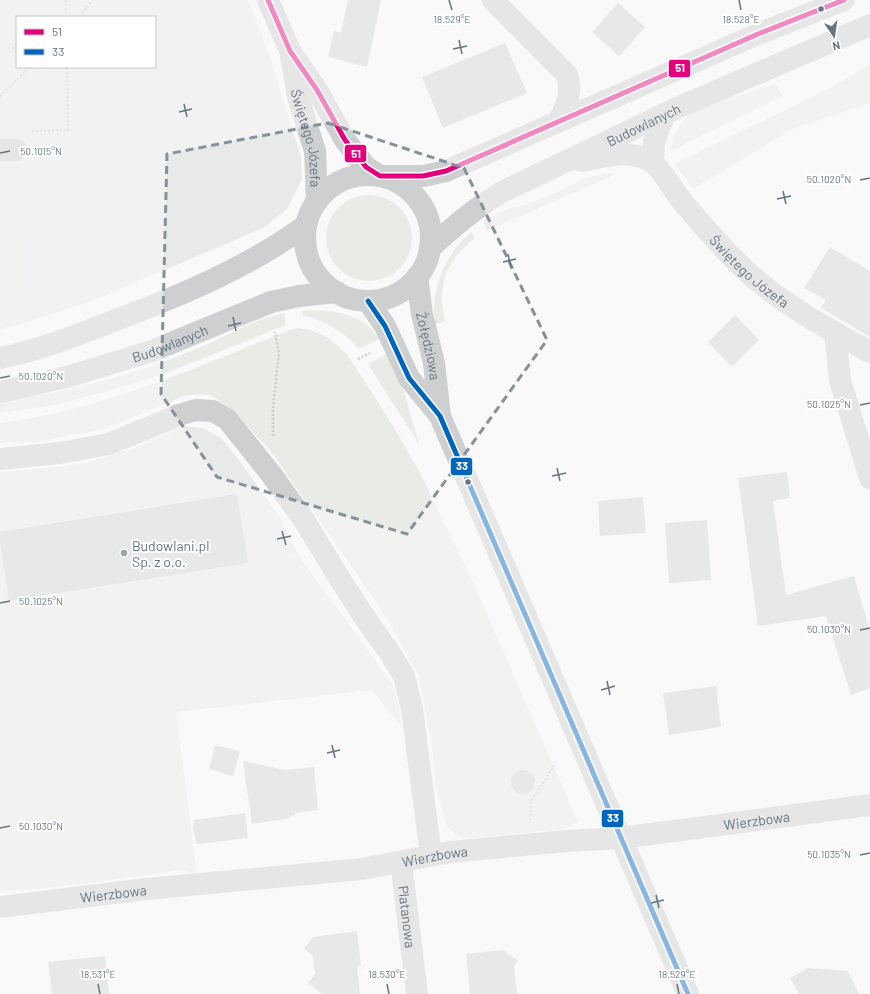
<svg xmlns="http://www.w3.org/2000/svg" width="870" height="994" viewBox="0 0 870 994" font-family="Barlow,sans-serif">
	<rect width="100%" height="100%" fill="#f9f9f9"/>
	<g fill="#e8e9e9" fill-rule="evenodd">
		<path d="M0,0H248L269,54L301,157L302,179L287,209L263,228L89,302L22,324L0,329ZM17,17H155V67H17Z"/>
		<path d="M185,426L202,428L221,438L242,464L280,518L298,555L9,601L2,594L0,595V472L60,467L93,461L134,448Z"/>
	</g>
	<g fill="#e8ebe6">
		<path d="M870,64V103L792,129L693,189L674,164L831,88Z"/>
		<path d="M776,84L782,96L671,151C673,130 685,116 702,106Z"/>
		<path d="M606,173H618L487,231L484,221C506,207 518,208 541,199C563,191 582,177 606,173Z"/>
		<path d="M0,189H27L26,292H0Z"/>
		<circle cx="369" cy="238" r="43"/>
		<path d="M471,232L475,238C446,261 436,285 445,321L435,324C430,289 445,255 471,232Z"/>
		<path d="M302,311C329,309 364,313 379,339L359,349C344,332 326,320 303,316Z"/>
		<path d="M284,313L286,325L166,373L135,383L56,405L0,413V402C66,393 133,375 194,350C224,338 252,320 284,313Z"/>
		<path d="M298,328L310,330L328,338L346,353L390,421L419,471L469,573L578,822L565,829L473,838H461L448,828L437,793L432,748L419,676L380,607L269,449L230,408L211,395H186L105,429L34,442L0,443V423C101,410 193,369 287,331Z"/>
		<path d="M387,354L401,381L419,444L368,364Z"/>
		<path d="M298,555L392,683L399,706L400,725L372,690L176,712L197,874L181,870L75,885L0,892V595L8,594L9,601Z"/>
	</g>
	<g fill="#d0d2d3">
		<path d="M348,0H381L367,67L328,57L334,31L341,33Z"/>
		<path d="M618,3L645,27L619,56L592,32Z"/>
		<path d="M505,43L527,93L443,128L422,77Z"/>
		<path d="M830,247L870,271V337L821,308L826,300L804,288Z"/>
		<path d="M735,315L759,340L732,367L708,342Z"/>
		<path d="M787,472L790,498L773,501L786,595L854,576L870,631V688L851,695L826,616L758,626L738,478Z"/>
		<path d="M237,494L248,563L9,601L0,542V532Z"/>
		<path d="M643,497L646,533L600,536L598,501Z"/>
		<path d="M707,520L711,580L669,583L665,523Z"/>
		<path d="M716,686L721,727L669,735L663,693Z"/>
		<path d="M215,745L240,751L233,776L209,769Z"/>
		<path d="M243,761L285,770L314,767L318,810L295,813V815L290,816V818L252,824Z"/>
		<circle cx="523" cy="782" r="12"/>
		<path d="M245,813L248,838L197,844L193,830L194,820Z"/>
		<path d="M357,931L361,966H357L360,994H322L308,983L315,974L313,956L304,949L313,937Z"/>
		<path d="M503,950L518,961L514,966L517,994H470L466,954Z"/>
		<path d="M105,956L109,994H52L48,962Z"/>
		<path d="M808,968L848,971L859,994H799L790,978Z"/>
	</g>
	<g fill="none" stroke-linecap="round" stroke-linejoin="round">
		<g stroke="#cbcccd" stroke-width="2.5" stroke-dasharray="2 2" stroke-linecap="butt">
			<path d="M66,0V17"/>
			<path d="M80,17L92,0"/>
			<path d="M8,48H17"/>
			<path d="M0,96L30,67"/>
			<path d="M32,131L68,130L67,67"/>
			<path d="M358,359L370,353"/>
			<path d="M273,436V408L279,353L275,332"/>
			<path d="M530,820L531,802L556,762"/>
		</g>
		<g stroke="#cecfd0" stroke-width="22">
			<path d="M268,0L290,51L317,90L345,140L366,167L380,176H423L446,171L758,34L844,0"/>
			<path d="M493,0L567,75C573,91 566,107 559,121"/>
			<path id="s1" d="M291,56L298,97L315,151L317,201"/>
			<path d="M0,150H16"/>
			<path id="s2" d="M581,161C604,157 630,148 652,162C660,167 674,191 681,200C696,218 711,235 727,252C767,296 819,324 870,352"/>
			<path d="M653,162L654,142L665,114"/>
			<circle cx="368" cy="238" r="63"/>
			<path id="s3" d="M430,248C453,227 476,207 504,191L677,108L870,25"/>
			<path id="s4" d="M417,277L422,314L434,363L440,416"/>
			<path d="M368,301L385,326L409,378L440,416L688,994"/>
			<path d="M835,333L840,380L870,478"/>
			<path d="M0,358C40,350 78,335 116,320C182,295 249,267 306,225"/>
			<path id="s5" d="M0,392L67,377L152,351L271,302L299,296L337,292"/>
			<path d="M0,459L60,453L109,444L179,415L196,410L213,411L227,419L271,474L304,520L338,576L365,618L390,653L404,676L412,709L431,856"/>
			<path id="s6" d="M401,862L417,994"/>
			<path id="s7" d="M0,907L146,889L362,869L450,852L567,841L621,838L870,805"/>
		</g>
		<defs>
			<path id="bus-1" d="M268,0L290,51L317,90L345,140L366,167L380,176H423L446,171L758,34L844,0"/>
			<path id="bus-2" d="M368,301L385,326L409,378L440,416L688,994"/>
		</defs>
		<use href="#bus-1" stroke="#fff" stroke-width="8"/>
		<use href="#bus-2" stroke="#fff" stroke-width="8"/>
		<use href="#bus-1" stroke="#e5007d" stroke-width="5"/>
		<use href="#bus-2" stroke="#0065bd" stroke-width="5"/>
	</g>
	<path d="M0 0H870V994H0ZM328,123L464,168L547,340L407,534L217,477L161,394L167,154Z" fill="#f9f9f9" fill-opacity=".55" fill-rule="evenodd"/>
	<path fill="none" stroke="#84929c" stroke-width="3" stroke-dasharray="8 5" stroke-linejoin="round" d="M328,123L464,168L547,340L407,534L217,477L161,394L167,154Z"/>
	<path fill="none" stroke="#657683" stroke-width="1.5" d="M449,0L452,10M739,0L741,10M459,40L462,54M453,49L467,46M184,104L187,117M179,112L192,109M0,153L10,151M860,180L870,178M783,191L786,204M777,199L791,196M508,254L511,268M503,262L516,259M233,317L236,331M228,326L241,323M0,378L10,376M860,405L870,403M557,468L560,481M552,476L566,473M282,531L286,545M277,539L291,536M0,603L10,601M860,630L870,628M607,681L610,695M601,690L615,686M332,745L335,758M327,753L340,750M0,828L10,826M860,855L870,853M656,895L659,908M651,903L664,900M98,984L100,994M387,984L389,994M677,984L679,994"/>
	<g fill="#657683" stroke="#fff" stroke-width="1.5">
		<circle cx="821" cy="9" r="3.5"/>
		<circle cx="468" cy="482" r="3.5"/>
	</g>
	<circle fill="#99a4ac" stroke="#fff" stroke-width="1.5" cx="124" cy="553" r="4"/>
	<g text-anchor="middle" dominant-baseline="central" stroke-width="4" stroke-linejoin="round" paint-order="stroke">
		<g font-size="14" fill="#657683" stroke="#fff">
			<text stroke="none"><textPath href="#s3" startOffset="248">Budowlanych</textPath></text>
			<text stroke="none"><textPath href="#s1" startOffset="84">Świętego Józefa</textPath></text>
			<text stroke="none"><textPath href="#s2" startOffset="220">Świętego Józefa</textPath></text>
			<text stroke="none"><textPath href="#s5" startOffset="177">Budowlanych</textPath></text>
			<text stroke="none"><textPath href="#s4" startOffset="70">Żołędziowa</textPath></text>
			<text stroke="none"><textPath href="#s7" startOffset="762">Wierzbowa</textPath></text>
			<text stroke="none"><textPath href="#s7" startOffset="438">Wierzbowa</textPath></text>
			<text stroke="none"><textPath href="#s7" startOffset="114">Wierzbowa</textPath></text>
			<text stroke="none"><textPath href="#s6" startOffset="55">Platanowa</textPath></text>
		</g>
		<g font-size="14" fill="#657683" stroke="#fff" text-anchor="start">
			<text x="132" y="545">Budowlani.pl<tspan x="132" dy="16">Sp. z o.o.</tspan></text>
		</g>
	</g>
	<g font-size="10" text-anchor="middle" fill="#657683" stroke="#fff" stroke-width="4" stroke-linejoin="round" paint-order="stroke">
		<text x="452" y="23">18.529°E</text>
		<text x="741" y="23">18.528°E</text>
		<text x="41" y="155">50.1015°N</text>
		<text x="829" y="183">50.1020°N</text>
		<text x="41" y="380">50.1020°N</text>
		<text x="829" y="408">50.1025°N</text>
		<text x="41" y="605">50.1025°N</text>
		<text x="829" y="633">50.1030°N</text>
		<text x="41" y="830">50.1030°N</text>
		<text x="829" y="858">50.1035°N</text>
		<text x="98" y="978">18.531°E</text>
		<text x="387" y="978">18.530°E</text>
		<text x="677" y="978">18.529°E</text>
	</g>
	<g stroke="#fff" stroke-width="1.5">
		<rect x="668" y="59" width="23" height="19" rx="4" fill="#e5007d"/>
		<rect x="344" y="144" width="23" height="19" rx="4" fill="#e5007d"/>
		<rect x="450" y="457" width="23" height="19" rx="4" fill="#0065bd"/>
		<rect x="601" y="809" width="23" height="19" rx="4" fill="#0065bd"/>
	</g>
	<g font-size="11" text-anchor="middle" font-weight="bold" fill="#fff">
		<text x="680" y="72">51</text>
		<text x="356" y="158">51</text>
		<text x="462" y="470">33</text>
		<text x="613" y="822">33</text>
	</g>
	<rect x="16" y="16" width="140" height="52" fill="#ffffff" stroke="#c1c8cd"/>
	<rect x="24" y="29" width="20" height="6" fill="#e5007d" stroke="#c1c8cd"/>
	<text x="52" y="36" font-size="12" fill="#657683">51</text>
	<rect x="24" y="49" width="20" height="6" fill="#0065bd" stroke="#c1c8cd"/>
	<text x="52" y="56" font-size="12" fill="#657683">33</text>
	<g transform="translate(834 36) rotate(167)" stroke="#ffffff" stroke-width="3" paint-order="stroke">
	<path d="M0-3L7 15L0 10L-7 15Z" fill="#657683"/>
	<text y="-6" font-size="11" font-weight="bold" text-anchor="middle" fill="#657683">N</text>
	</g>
</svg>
